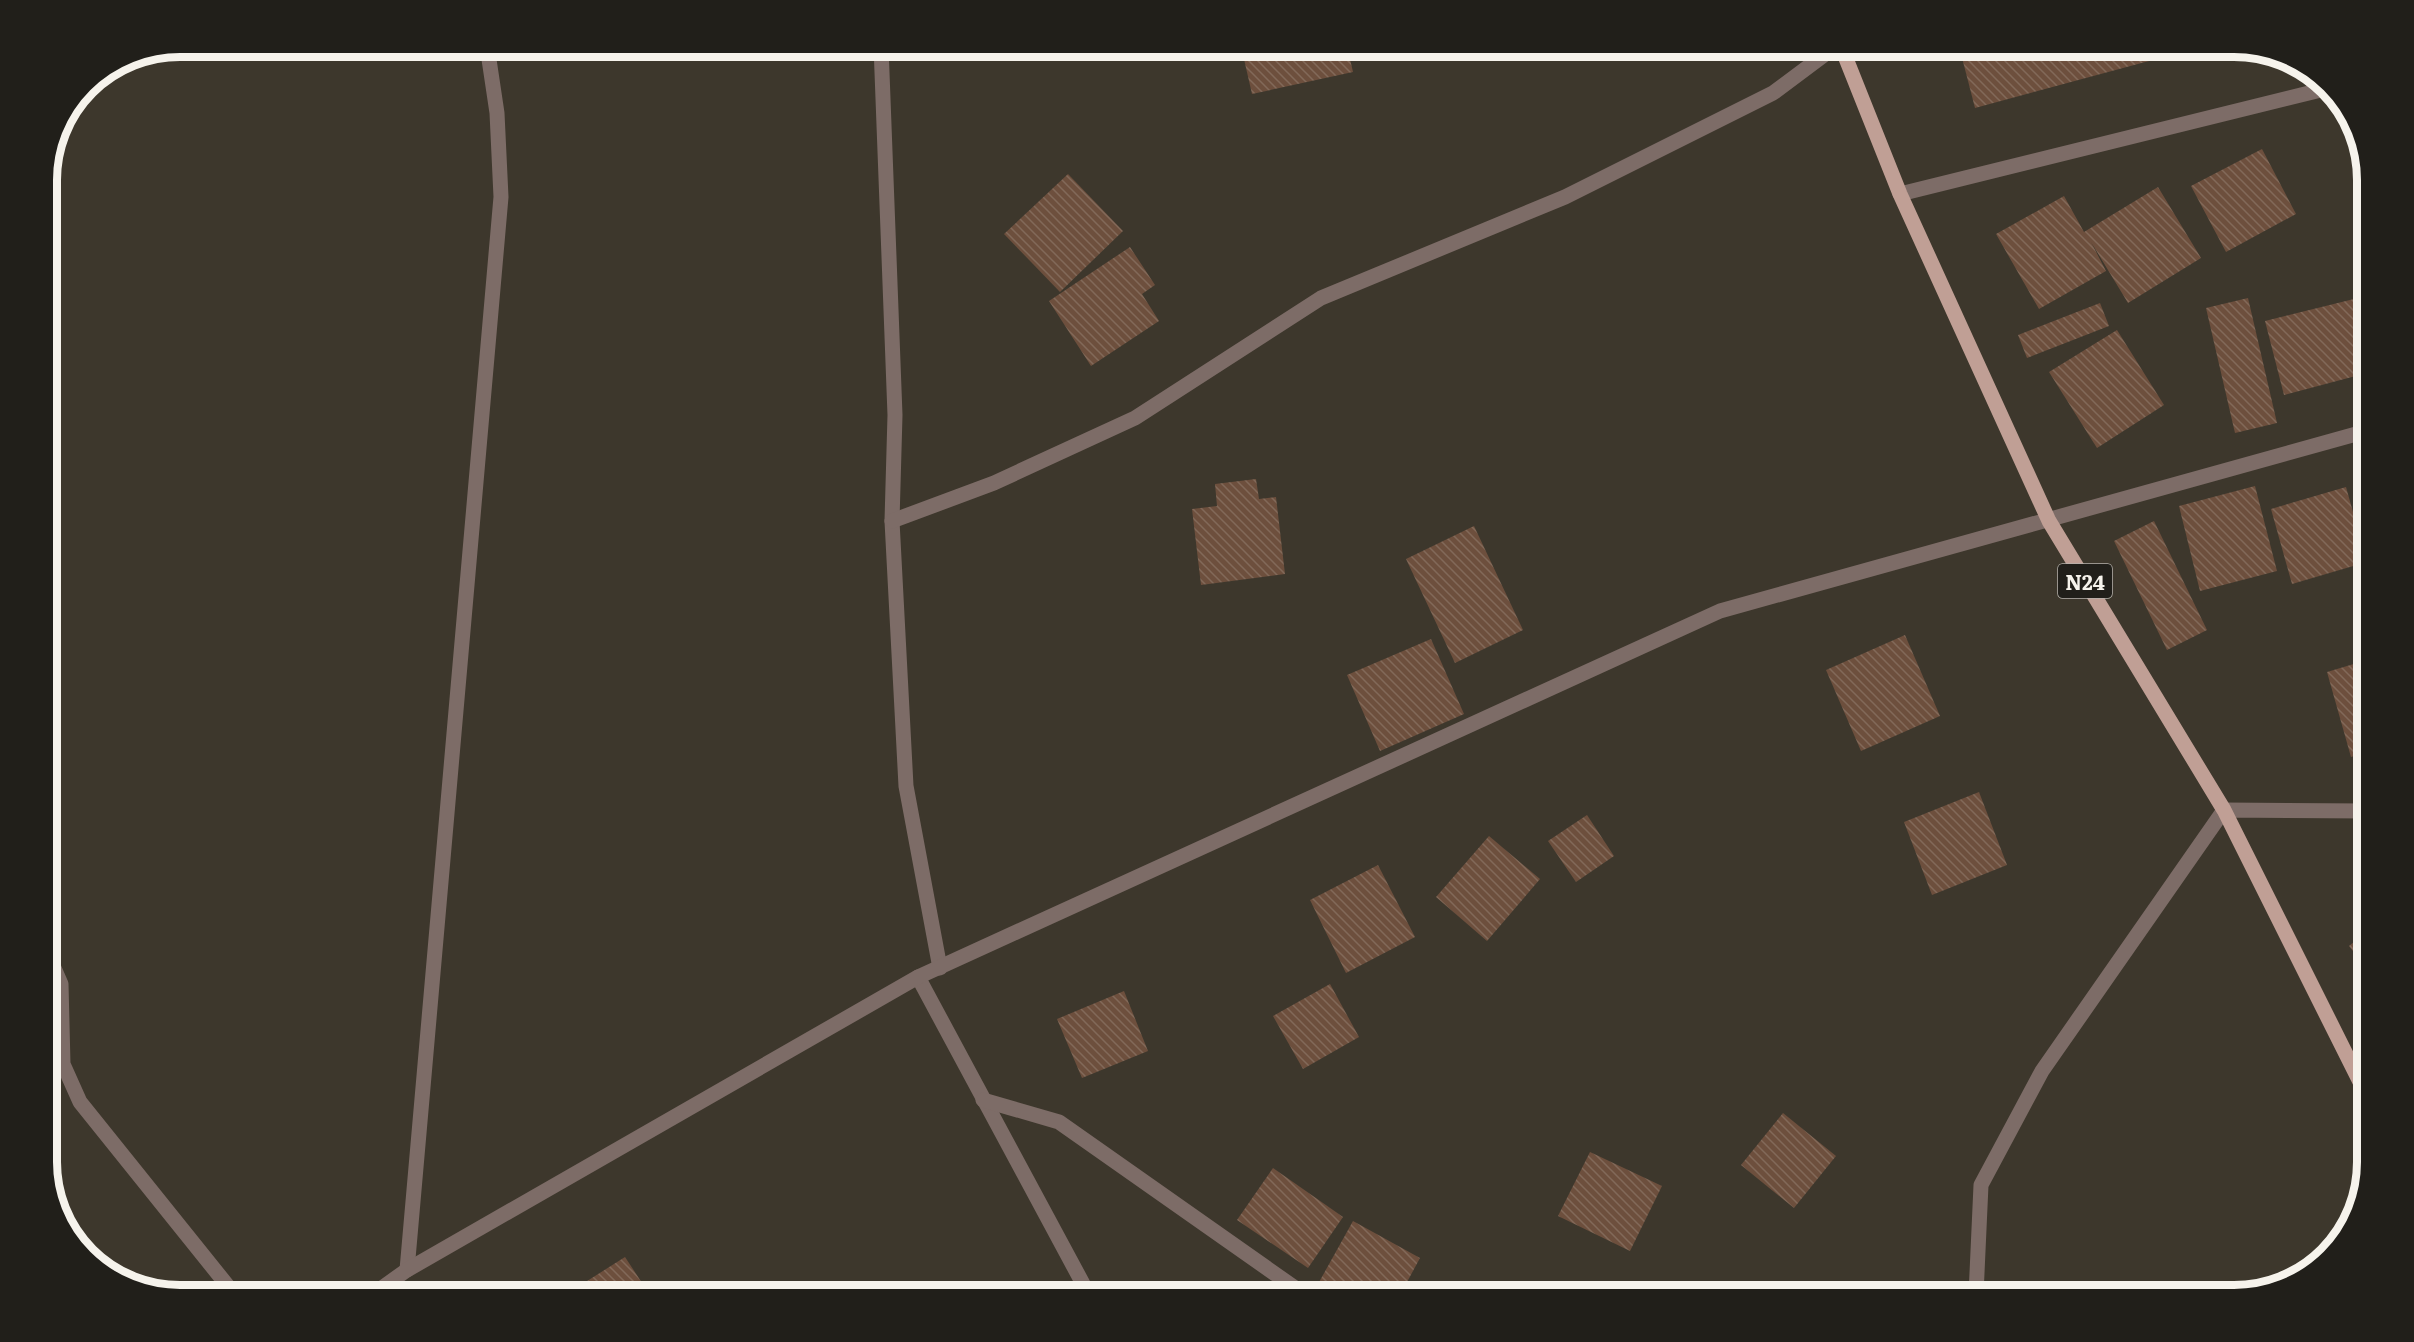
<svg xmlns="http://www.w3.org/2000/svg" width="2414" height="1342" viewBox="0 0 2414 1342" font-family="Literata,serif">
	<defs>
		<pattern id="building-back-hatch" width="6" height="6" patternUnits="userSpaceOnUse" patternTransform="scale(1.5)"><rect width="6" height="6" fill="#6d4f3d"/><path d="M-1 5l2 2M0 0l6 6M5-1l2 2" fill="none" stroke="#826959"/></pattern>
	</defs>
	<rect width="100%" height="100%" fill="#3d372c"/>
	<g fill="url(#building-back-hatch)">
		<path d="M1241,46H1347L1353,72L1252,94Z"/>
		<path d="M1959,46H2200L2201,47L1975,108Z"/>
		<path d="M2356,135L2367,171V181L2354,136Z"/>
		<path d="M2262,149L2296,214L2226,252L2191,186Z"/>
		<path d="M1068,174L1123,231L1060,292L1004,234Z"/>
		<path d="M2158,187L2201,258L2128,303L2091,242L2106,271L2039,309L1996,234L2064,196L2084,232Z"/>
		<path d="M1130,247L1155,285L1142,294L1159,321L1091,366L1049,301Z"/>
		<path d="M2248,298L2277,423L2235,433L2206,308Z"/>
		<path d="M2358,298L2367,335V373L2284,395L2265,321Z"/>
		<path d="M2100,303L2109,326L2027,358L2018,335Z"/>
		<path d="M2117,330L2164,405L2097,448L2049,372Z"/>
		<path d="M1256,479L1259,499L1276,497L1285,574L1201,585L1192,509L1217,506L1215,484Z"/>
		<path d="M2255,486L2277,571L2200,591L2179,506Z"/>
		<path d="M2346,487L2367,562L2292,584L2271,509Z"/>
		<path d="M2154,521L2207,630L2167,650L2114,541Z"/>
		<path d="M1474,526L1523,630L1455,663L1406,559Z"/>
		<path d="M1905,635L1940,716L1861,751L1826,670Z"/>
		<path d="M1431,639L1464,714L1380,751L1347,675Z"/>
		<path d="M2367,660V752L2351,757L2327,672Z"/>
		<path d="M1979,792L2007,865L1932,895L1904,822Z"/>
		<path d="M1587,815L1614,856L1576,882L1548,841Z"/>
		<path d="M1489,836L1540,879L1487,941L1436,897Z"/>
		<path d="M1378,865L1415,937L1346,973L1310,900Z"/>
		<path d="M2367,931V969L2349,946Z"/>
		<path d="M1330,984L1359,1037L1303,1069L1273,1016Z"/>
		<path d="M1124,991L1148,1051L1082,1078L1057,1019Z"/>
		<path d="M1783,1113L1836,1156L1794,1208L1741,1165Z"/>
		<path d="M1590,1152L1662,1186L1630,1251L1558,1216Z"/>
		<path d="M1273,1168L1343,1217L1308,1268L1237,1220Z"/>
		<path d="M1353,1221L1420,1258L1400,1295H1340L1318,1284Z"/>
		<path d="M625,1257L650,1295H565Z"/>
	</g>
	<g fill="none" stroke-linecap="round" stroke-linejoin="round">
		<g stroke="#7d6c67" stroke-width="15">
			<path d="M881,46L895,415L892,521L906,786L940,968"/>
			<path d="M1900,194L2325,89"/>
			<path d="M892,521L994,483L1135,418L1321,298L1565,197L1773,93L1836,46"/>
			<path d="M47,952L61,984L63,1064L80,1102L235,1295"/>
			<path d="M918,977L1089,1295"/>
			<path d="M983,1100L1059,1122L1305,1295"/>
			<path d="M407,1270L501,197L497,113L487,46"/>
			<path d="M372,1295L407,1270L918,977L1720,611L2367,431"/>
			<path d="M1976,1295L1981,1185L2042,1071L2224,810L2367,811"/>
		</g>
		<path stroke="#c09f95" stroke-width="15" d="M1841,46L1900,194L2049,521L2224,810L2367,1096"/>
	</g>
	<g text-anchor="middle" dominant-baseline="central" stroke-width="4.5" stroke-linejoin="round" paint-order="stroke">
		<rect fill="#211f1a" stroke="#b6b3ad" stroke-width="1.5" x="2058" y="564" width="54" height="34" rx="4.5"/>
		<g font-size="20" font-weight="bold" fill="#f6f3ec">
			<text x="2085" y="581">N24</text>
		</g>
	</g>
	<path d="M0 0H2414V1342H0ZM180 57H2234A123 123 0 0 1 2357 180V1162A123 123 0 0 1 2234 1285H180A123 123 0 0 1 57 1162V180A123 123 0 0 1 180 57Z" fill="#211f1a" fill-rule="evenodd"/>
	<path fill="none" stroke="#f6f3ec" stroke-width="8" d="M180 57H2234A123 123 0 0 1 2357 180V1162A123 123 0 0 1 2234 1285H180A123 123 0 0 1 57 1162V180A123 123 0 0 1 180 57Z"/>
</svg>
